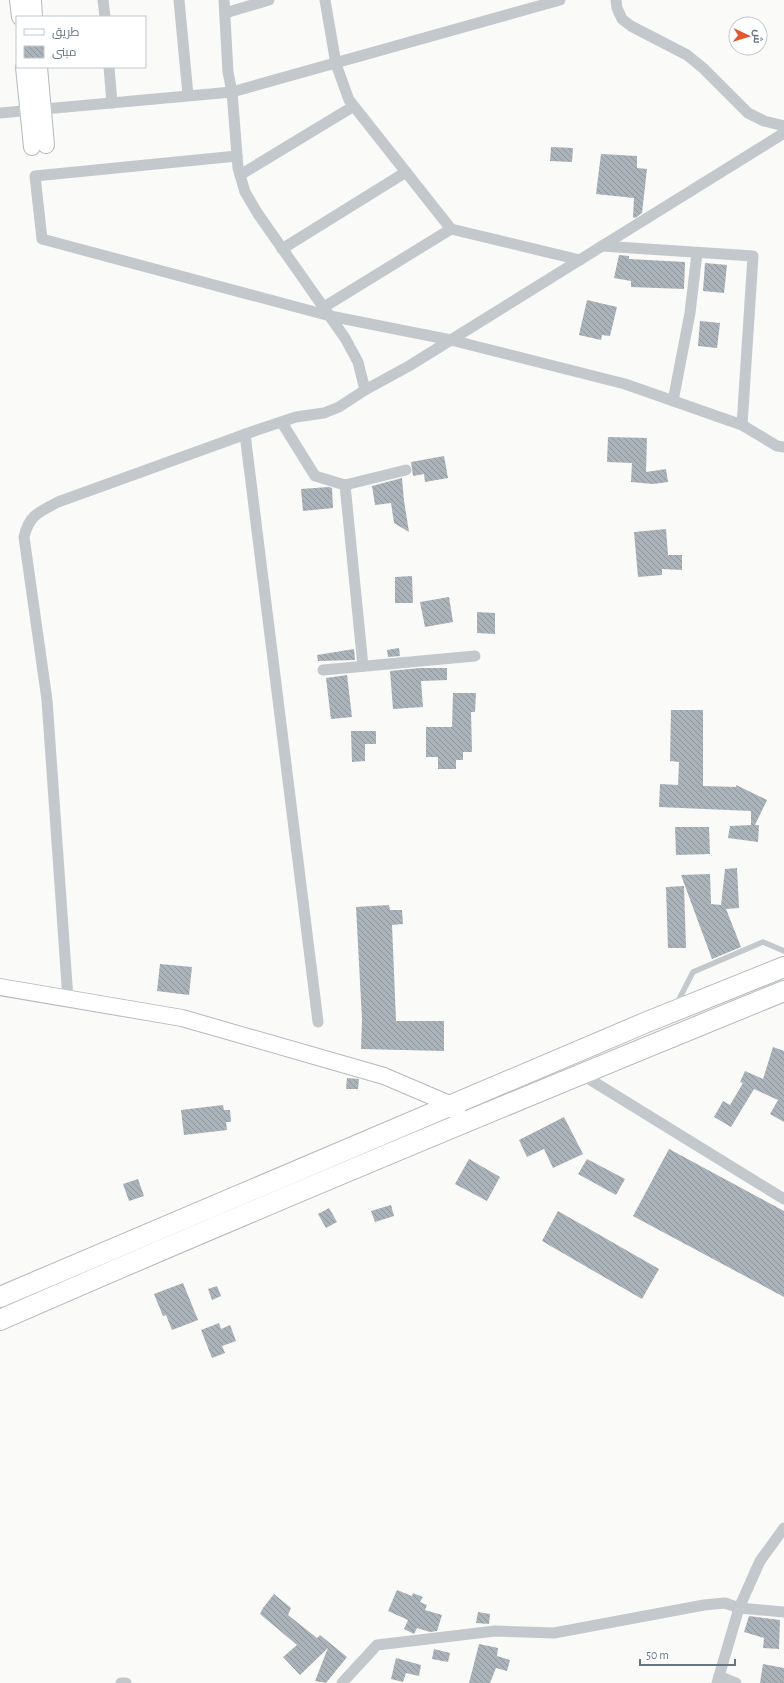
<svg xmlns="http://www.w3.org/2000/svg" width="784" height="1683" viewBox="0 0 784 1683" font-family="'Alegreya Sans',Cairo,sans-serif">
	<defs>
		<pattern id="building-back-hatch" width="6" height="6" patternUnits="userSpaceOnUse"><rect width="6" height="6" fill="#aab3b9"/><path d="M-1 5l2 2M0 0l6 6M5-1l2 2" fill="none" stroke="#8e969c"/></pattern>
	</defs>
	<rect width="100%" height="100%" fill="#fafaf8"/>
	<g fill="url(#building-back-hatch)">
		<path d="M551,147L573,148L572,162L550,161Z"/>
		<path d="M601,154L637,156V168L647,169L642,213L635,218L633,217L634,198L596,194Z"/>
		<path d="M619,255L629,256V259L685,262L684,289L631,287V281L614,278Z"/>
		<path d="M705,263L727,265L724,293L703,291Z"/>
		<path d="M587,300L617,307L610,336L602,335L601,340L579,335Z"/>
		<path d="M700,321L720,323L717,348L698,346Z"/>
		<path d="M608,437L647,438L646,472L666,469L668,482L653,484L631,482L632,463L607,462Z"/>
		<path d="M444,456L448,478L425,482L424,474L413,476L411,462Z"/>
		<path d="M402,478L404,501L409,532L394,523L391,503L375,505L372,486Z"/>
		<path d="M329,487L332,488L333,508L303,511L301,489Z"/>
		<path d="M666,529L668,555H682V570L662,569V575L638,577L634,532Z"/>
		<path d="M412,576L413,603H395V577Z"/>
		<path d="M449,597L453,622L425,627L420,602Z"/>
		<path d="M477,612L495,613V634L477,633Z"/>
		<path d="M399,648L400,656L388,657L387,650Z"/>
		<path d="M354,649L355,660L318,661L317,655Z"/>
		<path d="M420,668H447V680L421,681L423,707L393,709L390,671Z"/>
		<path d="M347,675L352,717L331,719L326,678Z"/>
		<path d="M453,693H476L475,712H471L472,752H463V760H456V769H438V757H426V727H452Z"/>
		<path d="M671,710H703V786L736,787V785L767,800L755,825H759L758,842L728,838L730,826L751,825V811L659,807L660,784L678,785L679,762L670,761Z"/>
		<path d="M351,731H376V744H365V761L352,762Z"/>
		<path d="M675,827H709L710,854L676,855Z"/>
		<path d="M737,868L739,908L726,909L741,947L712,959L681,875L710,874L711,904L721,905L725,869Z"/>
		<path d="M684,886L686,948H668L666,887Z"/>
		<path d="M389,905L390,910H402L403,924L392,925L396,1021H444V1051L361,1049L362,1019L356,907Z"/>
		<path d="M160,964L192,967L189,995L157,991Z"/>
		<path d="M773,1047L784,1051V1122L770,1114L778,1100L754,1089L731,1127L714,1117L723,1101L730,1105L743,1083L740,1082L745,1071L763,1079Z"/>
		<path d="M347,1078L359,1079L358,1089H346Z"/>
		<path d="M223,1105L224,1110H230L231,1122H226L227,1130L184,1135L181,1110Z"/>
		<path d="M564,1117L583,1154L553,1168L544,1149L527,1157L519,1140Z"/>
		<path d="M669,1149L784,1211V1297L633,1216Z"/>
		<path d="M469,1159L500,1177L487,1201L455,1184Z"/>
		<path d="M587,1159L625,1179L616,1195L578,1174Z"/>
		<path d="M138,1179L144,1196L129,1201L123,1184Z"/>
		<path d="M391,1205L394,1216L375,1222L371,1211Z"/>
		<path d="M329,1208L337,1222L326,1228L318,1214Z"/>
		<path d="M558,1211L659,1269L642,1299L542,1241Z"/>
		<path d="M183,1283L198,1320L172,1330L166,1315L163,1316L154,1294Z"/>
		<path d="M217,1286L221,1296L212,1300L208,1289Z"/>
		<path d="M219,1323L221,1329L230,1325L236,1341L222,1346L225,1353L212,1358L201,1330Z"/>
		<path d="M397,1590L412,1596L413,1593L423,1597L420,1602L427,1605L425,1610L442,1615L437,1631L430,1632L417,1628L414,1634L404,1629L408,1620L388,1611Z"/>
		<path d="M274,1594L291,1608L288,1615L317,1638L320,1635L347,1657L326,1683L315,1681L328,1648L300,1675L283,1657L297,1645L260,1614L263,1608Z"/>
		<path d="M478,1612L490,1614L489,1624L476,1623Z"/>
		<path d="M749,1616L780,1620L779,1649L763,1648L764,1638L744,1632Z"/>
		<path d="M479,1644L498,1648L497,1656L510,1660L507,1671L496,1668L490,1683H469Z"/>
		<path d="M434,1649L450,1653L448,1662L432,1659Z"/>
		<path d="M396,1658L421,1665L419,1676L406,1673L403,1682L391,1679Z"/>
		<path d="M763,1664L784,1668V1683H760Z"/>
	</g>
	<g fill="none" stroke-linecap="round" stroke-linejoin="round">
		<defs>
			<g id="secondary">
				<path d="M18,0L20,17"/>
				<path d="M33,0L34,17"/>
				<path d="M24,67L32,147"/>
				<path d="M39,67L46,145"/>
				<path d="M0,987L182,1018L384,1076L452,1105L463,1123"/>
			</g>
			<g id="highway">
				<path d="M0,1297L647,1022L784,967"/>
				<path d="M0,1320C260,1206 522,1098 784,991"/>
			</g>
		</defs>
		<use href="#secondary" stroke="#b3babf" stroke-width="18"/>
		<use href="#highway" stroke="#b4b9bd" stroke-width="22"/>
		<path stroke="#c3c8cc" stroke-width="5.5" d="M676,1005L693,972L763,942L784,951"/>
		<g stroke="#c3c8cc" stroke-width="11">
			<path d="M103,0L105,17"/>
			<path d="M179,0L188,95"/>
			<path d="M224,0L228,72L232,92L238,168L245,192L258,214L345,338L358,362L365,390"/>
			<path d="M325,0L336,64L349,100L451,229"/>
			<path d="M616,0L617,8L622,19L631,26L687,55L703,68L748,113L764,121L784,126"/>
			<path d="M225,13L269,0"/>
			<path d="M109,67L112,103"/>
			<path d="M0,113L232,92L560,0"/>
			<path d="M237,156L35,176L42,239L330,316L451,340L625,384L742,425L777,446L784,447"/>
			<path d="M240,175L349,109"/>
			<path d="M602,246L753,256L742,425"/>
			<path d="M282,249L406,172"/>
			<path d="M324,307L451,229L580,260"/>
			<path d="M673,401L690,313L697,253"/>
			<path d="M284,426L315,476L345,485L406,470"/>
			<path d="M245,434L318,1022"/>
			<path d="M345,485L363,666"/>
			<path d="M323,670L475,656"/>
			<path d="M68,999L47,700L24,537C29,515 39,512 58,502L257,430L296,417L324,413L339,407L365,390L409,366L784,133"/>
			<path d="M581,1074L784,1199"/>
			<path d="M719,1676L736,1683"/>
			<path d="M121,1683H126"/>
			<path d="M342,1683L377,1645L495,1631L554,1633L704,1605L725,1603L739,1608L784,1612"/>
			<path d="M717,1683L739,1608L760,1561L784,1528"/>
		</g>
		<use href="#secondary" stroke="#fff" stroke-width="16"/>
		<use href="#highway" stroke="#fff" stroke-width="20"/>
	</g>
	<rect x="16" y="16" width="130" height="52" fill="#ffffff" stroke="#c1c8cd"/>
	<rect x="24" y="29" width="20" height="6" fill="#ffffff" stroke="#c1c8cd"/>
	<text x="52" y="36" font-size="12" fill="#657683">طريق</text>
	<rect x="24" y="46" width="20" height="12" fill="url(#building-back-hatch)" stroke="#c1c8cd"/>
	<text x="52" y="56" font-size="12" fill="#657683">مبنى</text>
	<g transform="translate(748 36) rotate(94)"><circle r="19" fill="#ffffff" stroke="#c1c8cd"/>
	<path d="M0-3L7 15L0 10L-7 15Z" fill="#e4572e"/>
	<text y="-6" font-size="11" font-weight="bold" text-anchor="middle" fill="#657683">ش</text>
	</g>
	<path d="M640 1659v6h95v-6" fill="none" stroke="#657683" stroke-width="2"/>
	<text x="646" y="1659" font-size="12" fill="#657683" stroke="#ffffff" stroke-width="3" paint-order="stroke">50 m</text>
</svg>
